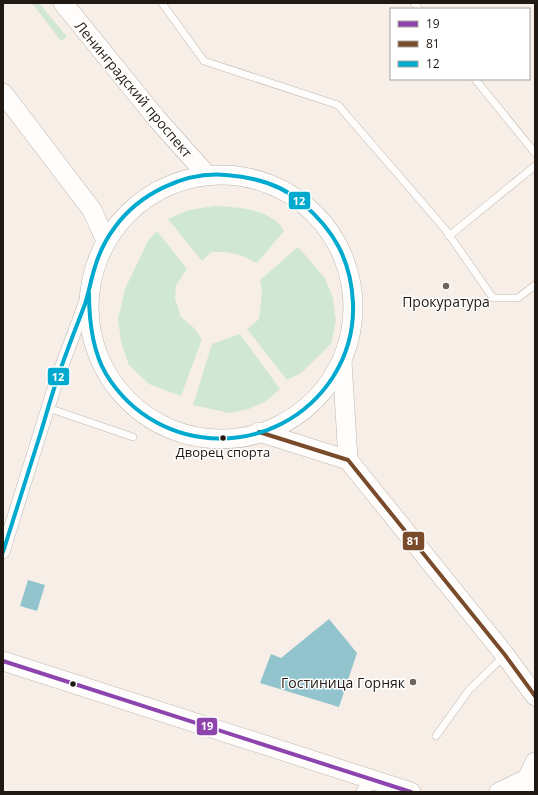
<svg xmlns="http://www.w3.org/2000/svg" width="538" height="795" viewBox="0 0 538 795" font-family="'Open Sans',sans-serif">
	<rect width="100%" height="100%" fill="#f7efe7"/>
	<g fill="#d0e8d3">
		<path d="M32,3H39L67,37L61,41Z"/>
		<path d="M214,206C235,207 259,208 276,221C280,224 282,228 284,231L257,263C240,254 230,251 211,252L202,261L168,219L189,210Z"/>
		<path d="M157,231L187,269L176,285L175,298L181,317L194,328L202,339L181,396L149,384L129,365L121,342L118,319L125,289L148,241Z"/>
		<path d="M298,247L325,278L333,298L336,321L331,344L301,373L287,380L247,329L259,319L262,292L260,280Z"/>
		<path d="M240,334L280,389L266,401L249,409L229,413L193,405L212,344Z"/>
	</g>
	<g fill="#91c4cd">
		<path d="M28,580L45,585L37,611L20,606Z"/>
		<path d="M329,619L357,653L339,707L260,683L271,654L281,658Z"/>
	</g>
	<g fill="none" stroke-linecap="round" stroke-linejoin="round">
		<defs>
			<g id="lane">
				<path d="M162,3L204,61L338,105L445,229L493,298H518L535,285"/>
				<path d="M414,3L419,9"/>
				<path d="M475,79L535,153"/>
				<path d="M449,236L535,166"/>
				<path d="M48,408L133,437"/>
				<path d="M436,736L469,690L505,655"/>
			</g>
			<g id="street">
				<path d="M3,552L57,379L89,293"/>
				<path d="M363,792L371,779"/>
			</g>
			<g id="secondary">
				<path d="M63,3L157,119L207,175"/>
				<path d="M3,93L92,210L106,241"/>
				<circle cx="221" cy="307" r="132"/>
				<path d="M342,361L348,460"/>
				<path d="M259,432L348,460L505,655L535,696"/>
				<path d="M3,661L411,792"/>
				<path d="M499,792L527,779"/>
				<path d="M526,792L527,779L535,762"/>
			</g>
		</defs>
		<use href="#lane" stroke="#bdb6af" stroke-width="8"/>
		<use href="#street" stroke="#bdb6af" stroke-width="14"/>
		<use href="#secondary" stroke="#bdb6af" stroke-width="20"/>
		<use href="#lane" stroke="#fefdfb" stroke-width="7"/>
		<use href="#street" stroke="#fefdfb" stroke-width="13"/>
		<use href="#secondary" stroke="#fefdfb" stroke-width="19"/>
		<defs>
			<path id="bus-1" d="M3,661L411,792"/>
			<path id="bus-2" d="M259,432L348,460L505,655L535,696"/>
			<path id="bus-3" d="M3,552C15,513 28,474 40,435C46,416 51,396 58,377C66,352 76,328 85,304C89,292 91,279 95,267C99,253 106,239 115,227C139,194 185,171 226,175C253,177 281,184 302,203C334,230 351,260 353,303C354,329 347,355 333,377C279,460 158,459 106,374C92,350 89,321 89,293"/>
		</defs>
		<use href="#bus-1" stroke="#fff" stroke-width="7"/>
		<use href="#bus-2" stroke="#fff" stroke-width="7"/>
		<use href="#bus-3" stroke="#fff" stroke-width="7"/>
		<use href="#bus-1" stroke="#8e44ad" stroke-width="4"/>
		<use href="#bus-2" stroke="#7a4b2a" stroke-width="4"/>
		<use href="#bus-3" stroke="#00a9ce" stroke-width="4"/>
	</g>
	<g fill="#6b645d" stroke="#fff" stroke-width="1.5">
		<circle cx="446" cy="286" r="4"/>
		<circle cx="413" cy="682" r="4"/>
	</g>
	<g fill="#201913" stroke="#fff" stroke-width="1.5">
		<circle cx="223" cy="438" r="3.5"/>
		<circle cx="73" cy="684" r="3.5"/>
	</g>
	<g text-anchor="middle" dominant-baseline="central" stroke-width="3" stroke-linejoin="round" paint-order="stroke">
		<g font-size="13" fill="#201913" stroke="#fff">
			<text x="223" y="452">Дворец спорта</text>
		</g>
		<g font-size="14" fill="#201913" stroke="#fff">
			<text transform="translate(134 89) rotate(50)">Ленинградский проспект</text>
		</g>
		<g font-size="14" fill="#201913" stroke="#fff">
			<text x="446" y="301">Прокуратура</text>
			<text x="405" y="682" text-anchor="end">Гостиница Горняк</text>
		</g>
	</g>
	<g stroke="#fff" stroke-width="1.5">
		<rect x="288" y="191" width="23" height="19" rx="4" fill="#00a9ce"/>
		<rect x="47" y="367" width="23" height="19" rx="4" fill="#00a9ce"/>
		<rect x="402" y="531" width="23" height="20" rx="4" fill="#7a4b2a"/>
		<rect x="196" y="717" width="22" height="19" rx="4" fill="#8e44ad"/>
	</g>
	<g font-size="11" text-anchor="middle" font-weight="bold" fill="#fff">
		<text x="299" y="205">12</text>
		<text x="58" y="381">12</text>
		<text x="413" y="545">81</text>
		<text x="207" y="730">19</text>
	</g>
	<rect width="538" height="795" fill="none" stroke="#201913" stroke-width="8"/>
	<rect x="390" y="8" width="140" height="72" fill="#ffffff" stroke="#a6a3a1"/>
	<rect x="398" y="21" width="20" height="6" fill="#8e44ad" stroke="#a6a3a1"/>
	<text x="426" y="28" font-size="12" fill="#201913">19</text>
	<rect x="398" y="41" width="20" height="6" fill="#7a4b2a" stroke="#a6a3a1"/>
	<text x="426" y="48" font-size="12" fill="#201913">81</text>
	<rect x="398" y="61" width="20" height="6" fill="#00a9ce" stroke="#a6a3a1"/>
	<text x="426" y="68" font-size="12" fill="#201913">12</text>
</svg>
